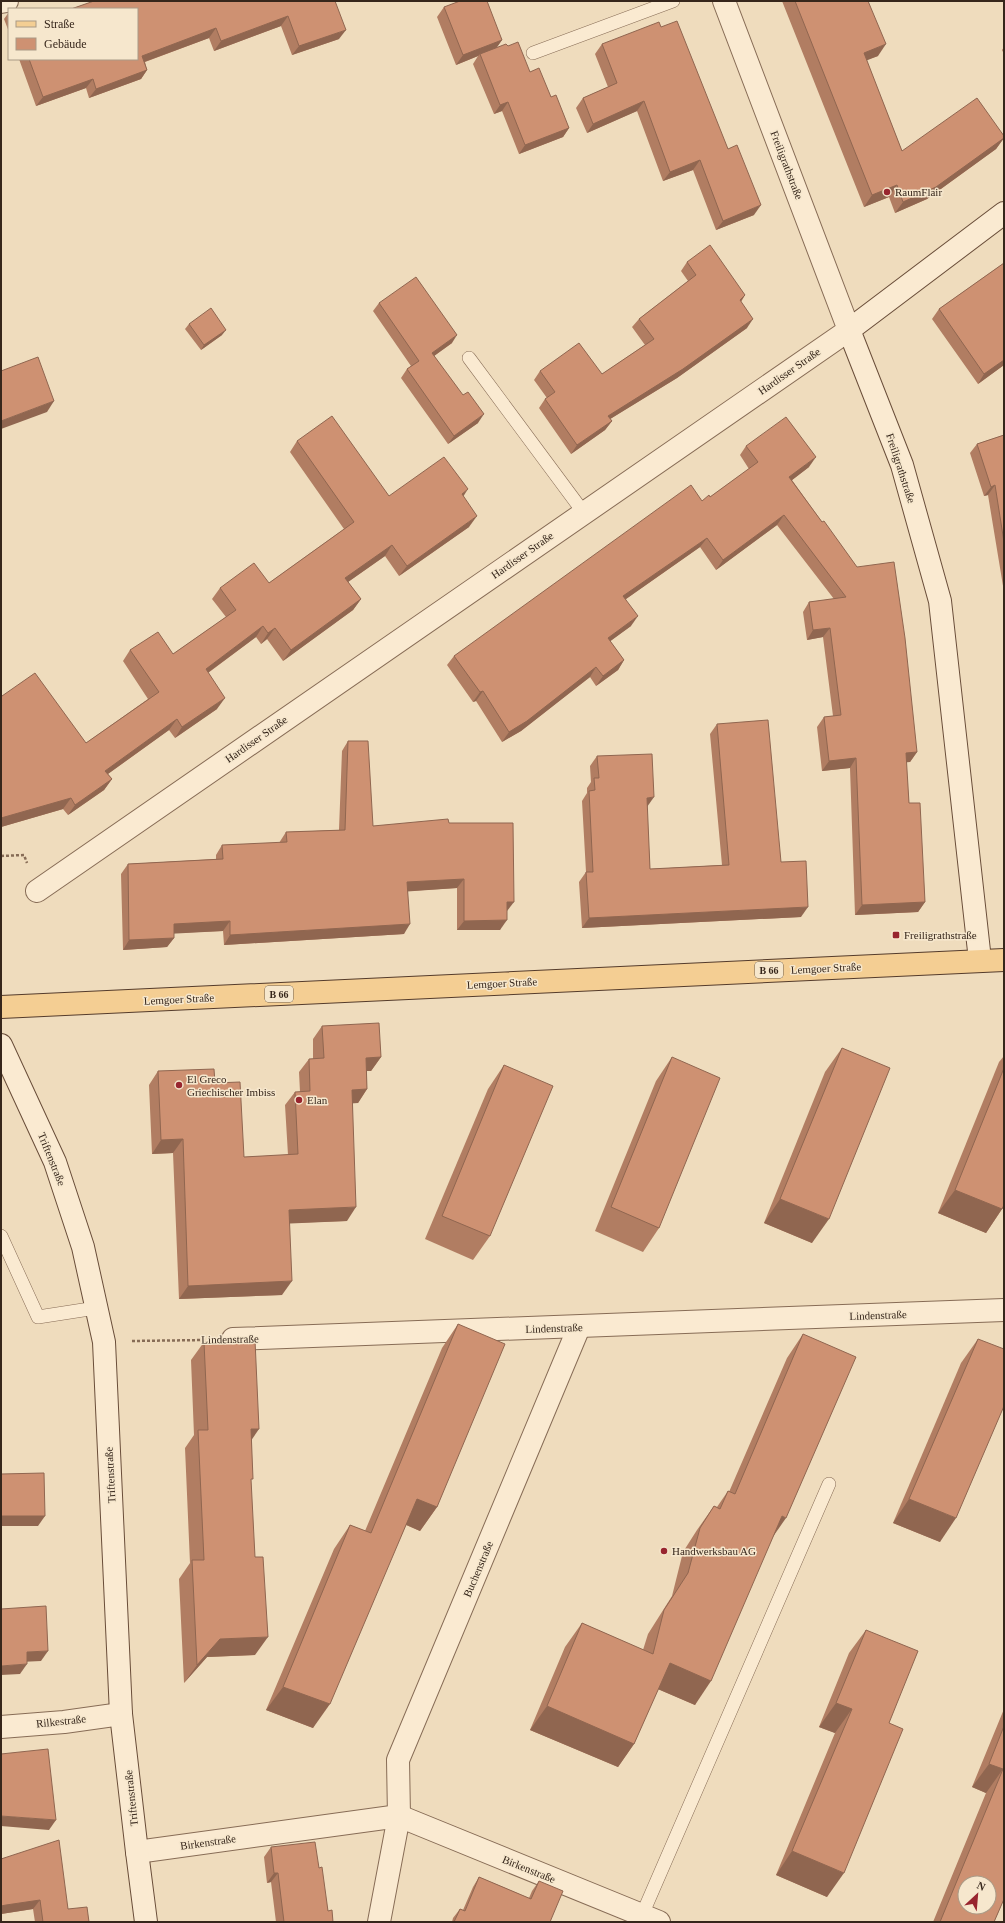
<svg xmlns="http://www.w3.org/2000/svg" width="1005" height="1923" viewBox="0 0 1005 1923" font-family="Georgia,serif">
	<rect width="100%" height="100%" fill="#efdcbd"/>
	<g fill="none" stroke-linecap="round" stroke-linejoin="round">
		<defs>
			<g id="lane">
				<path d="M533,53L673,1"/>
				<path d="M469,358L584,513"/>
				<path d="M1,1236L38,1317L96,1308"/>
				<path d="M642,1915L829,1484"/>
			</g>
			<g id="street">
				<path d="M1,2L7,1"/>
				<path d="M37,891L849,330L724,1"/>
				<path d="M233,1339L1004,1310"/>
				<path d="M1,1727L64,1722L121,1714"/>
				<path d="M137,1852L399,1816L659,1922"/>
				<path d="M379,1922L399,1816L398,1760L579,1327"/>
			</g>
			<g id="secondary">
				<path d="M980,960L940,601L902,465L849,330L1004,213"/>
				<path d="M1,1045L55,1162L83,1247L104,1342L121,1714L137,1852L146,1922"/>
			</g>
			<path id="primary" d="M1,1007L1004,960"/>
		</defs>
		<use href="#lane" stroke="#876c56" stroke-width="14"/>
		<use href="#street" stroke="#876c56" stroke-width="24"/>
		<use href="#secondary" stroke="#694d39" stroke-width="24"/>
		<use href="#primary" stroke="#543b2b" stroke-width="24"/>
		<g stroke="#876c56" stroke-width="2.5" stroke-dasharray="3 2" stroke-linecap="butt">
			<path d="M1,856L24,855L27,863"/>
			<path d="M132,1341L205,1340"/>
		</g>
		<use href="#lane" stroke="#faead1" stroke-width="13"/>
		<use href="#street" stroke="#faead1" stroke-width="22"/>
		<use href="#secondary" stroke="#faead1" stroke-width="22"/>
		<use href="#primary" stroke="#f4ce93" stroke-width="22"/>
	</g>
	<g fill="#b17d62">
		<path d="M335,1L339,39L292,55L281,26L214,51L209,38L145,62L147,70L141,79L89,98L86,88L36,106L19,59H137V9Z"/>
		<path d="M782,1H868L878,56L866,60L902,151L1004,136V138L996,149L927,199L895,213L889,197L864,207Z"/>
		<path d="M444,7L502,40L496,48L508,46L530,72L551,97L569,128L563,137L519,154L502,111L494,114L473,64L478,56L456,65L437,17Z"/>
		<path d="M9,12V32L4,19Z"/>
		<path d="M661,27L728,149L754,215L716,230L693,170L663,181L637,111L587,133L576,108L583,98L608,87L595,54L602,44Z"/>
		<path d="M1004,47V54L1002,50Z"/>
		<path d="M687,262L745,295L741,302L747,328L677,378L610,419L612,421L605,430L571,454L539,408L545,399L547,398L534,380L540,371L602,374L645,345L632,327L639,319L688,281L681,271Z"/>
		<path d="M1004,263V366V365L978,384L932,319L939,309Z"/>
		<path d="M379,303L452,343L434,356L478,423L448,444L401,378L407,369L411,366L373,311Z"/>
		<path d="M189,324L222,335L201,350L185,329Z"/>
		<path d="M1004,435V592L988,495L984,496L970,453L977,444Z"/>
		<path d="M297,441L389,496L463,497L469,527L399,576L385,556L348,582L361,599L353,610L283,661L267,639L261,644L256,637L208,673L217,709L175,738L169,730L108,774L112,779L104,790L68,815L63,809L1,827V694L2,696L86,743L148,699L123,661L130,650L173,654L226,617L212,599L220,588L269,583L344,529L290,452Z"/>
		<path d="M746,446L809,467L792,480L822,522L917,752L910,762H906L909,803L925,902L918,912L855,915L850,768L822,771L817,727L824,717L833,716L823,637L807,640L803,612L809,602L834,599L777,525L716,570L700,547L626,599L631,626L610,641L624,660L618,670L596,686L590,677L521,731L502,742L476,701L473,702L447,665L454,656L702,501L710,497L749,469L740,455Z"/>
		<path d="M717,724L781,862L801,917L582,928L579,882L586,872L582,801L587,793V788L591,782L590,766L597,756L647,807L650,869L722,865L710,734Z"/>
		<path d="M348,741L373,826L449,823L507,911L500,930H457V888L408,891L404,934L224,945L223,931L174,933V938L167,947L123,950L121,874L128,864L216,859V855L222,845L279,843L286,832L339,830L342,751Z"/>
		<path d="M322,1026L381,1057L371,1071H367V1089L358,1103H353L347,1221L289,1223L282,1295L179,1299L173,1153L152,1154L149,1085L158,1071L215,1083L244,1157L288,1155L285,1105L295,1092H300L299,1072L309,1059H313V1039Z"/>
		<path d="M842,1048L812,1243L764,1223L825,1072Z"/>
		<path d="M1004,1056V1205L1002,1209L986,1233L938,1213L999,1062Z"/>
		<path d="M672,1057L659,1228L643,1252L595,1231L656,1081Z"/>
		<path d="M504,1065L490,1236L473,1260L425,1239L488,1089Z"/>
		<path d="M458,1324L437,1507L420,1531L406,1525L313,1728L266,1710L334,1549L350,1525L365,1531L442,1348Z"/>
		<path d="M803,1334L773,1536L695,1705L658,1689L634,1744L618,1767L530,1730L565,1647L582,1623L643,1650L648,1634L672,1596L683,1552L697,1530L714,1506L717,1507L728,1491L729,1492L787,1358Z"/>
		<path d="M978,1339L940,1542L893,1523L961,1363Z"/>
		<path d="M204,1342L252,1439L251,1481L255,1655L207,1657L184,1683L179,1579L190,1563L185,1448L194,1435L191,1360Z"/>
		<path d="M866,1630L889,1723L827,1897L776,1875L835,1733L819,1727L849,1653Z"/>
		<path d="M1004,1709V1899L994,1922H933L986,1793L972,1787Z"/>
		<path d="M271,1847L319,1868L328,1911L333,1922H276L271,1882L267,1883L264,1857Z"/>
		<path d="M1,1859L68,1909L89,1922H35L33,1909L1,1914Z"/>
		<path d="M479,1877L529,1898L532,1891L539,1881L550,1922H452L453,1918L460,1909L463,1910L473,1887Z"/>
	</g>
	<g fill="#906650">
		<path d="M288,16L281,26L214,51L221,41Z"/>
		<path d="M216,28L209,38L136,65L142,56Z"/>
		<path d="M346,30L339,39L292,55L299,46Z"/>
		<path d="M502,40L495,50L480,54L478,56L456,65L463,55Z"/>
		<path d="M886,44L878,56L855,65L864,53Z"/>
		<path d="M147,70L141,79L89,98L96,89Z"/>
		<path d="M93,79L86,88L36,106L43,97Z"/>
		<path d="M644,101L637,111L587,133L593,124Z"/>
		<path d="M508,102L502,111L494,114L500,105Z"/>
		<path d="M569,128L563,137L519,154L525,145Z"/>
		<path d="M1004,138L996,149L927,199L895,213L903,202Z"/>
		<path d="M700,160L693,170L663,181L670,172Z"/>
		<path d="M897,185L889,197L864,207L872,195Z"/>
		<path d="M761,205L754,215L716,230L723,221Z"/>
		<path d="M745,295L739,304L740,300Z"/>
		<path d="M753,319L747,328L677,378L602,424L608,416Z"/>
		<path d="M226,330L222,335L201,350L204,345Z"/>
		<path d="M457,335L452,343L427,361L432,353Z"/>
		<path d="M1004,360V365L978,384L984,374Z"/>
		<path d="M54,401L47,412L1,429V421Z"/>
		<path d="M484,414L478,423L448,444L454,436Z"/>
		<path d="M612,421L605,430L571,454L577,445Z"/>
		<path d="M816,457L809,467L783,487L789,477Z"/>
		<path d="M995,485L988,495L984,496L991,487Z"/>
		<path d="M468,489L461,500L462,494Z"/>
		<path d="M784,515L777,525L716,570L723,560Z"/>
		<path d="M477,516L469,527L399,576L407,566Z"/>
		<path d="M707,538L700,547L616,606L623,596Z"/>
		<path d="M392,545L385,556L338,589L345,578Z"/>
		<path d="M361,599L353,610L283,661L291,650Z"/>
		<path d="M638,616L631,626L601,648L608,638Z"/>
		<path d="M263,626L256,637L198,680L206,669Z"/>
		<path d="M275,628L267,639L261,644L268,633Z"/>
		<path d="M830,628L823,637L807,640L813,630Z"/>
		<path d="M624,660L618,670L596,686L603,676Z"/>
		<path d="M596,667L590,677L521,731L502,742L509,732Z"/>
		<path d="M483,691L476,701L473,702L480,692Z"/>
		<path d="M225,698L217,709L175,738L182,727Z"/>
		<path d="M177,719L169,730L98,781L105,771Z"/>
		<path d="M917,752L910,762L899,763L906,753Z"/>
		<path d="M856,758L850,768L822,771L829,761Z"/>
		<path d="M112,779L104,790L68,815L75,805Z"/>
		<path d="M654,797L647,807V798Z"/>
		<path d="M71,798L63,809L1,827V818Z"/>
		<path d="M464,879L457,888L400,892L407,882Z"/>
		<path d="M507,902H514L507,911L500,912Z"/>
		<path d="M925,902L918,912L855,915L862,905Z"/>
		<path d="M808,907L801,917L582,928L589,918Z"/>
		<path d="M507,920L500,930H457L464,921Z"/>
		<path d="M230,921L223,931L167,934L174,924Z"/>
		<path d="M410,924L404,934L224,945L230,935Z"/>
		<path d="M174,938L167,947L123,950L129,940Z"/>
		<path d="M381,1057L371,1071H357L366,1058Z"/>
		<path d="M367,1089L358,1103L343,1104L352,1090Z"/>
		<path d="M183,1139L173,1153L152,1154L161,1140Z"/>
		<path d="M955,1190L1002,1209L986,1233L938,1213Z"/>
		<path d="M780,1199L829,1219L812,1243L764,1223Z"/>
		<path d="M356,1207L347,1221L279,1224L289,1210Z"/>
		<path d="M292,1281L282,1295L179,1299L188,1286Z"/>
		<path d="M251,1429H259L246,1448Z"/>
		<path d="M417,1499L437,1507L420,1531L400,1522Z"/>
		<path d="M909,1499L956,1518L940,1542L893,1523Z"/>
		<path d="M1,1516H45L38,1526H1Z"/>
		<path d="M782,1516L786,1518L770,1541Z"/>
		<path d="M268,1637L255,1655L207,1657L184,1683L197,1665L220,1639Z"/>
		<path d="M48,1651L41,1661L20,1662L27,1652Z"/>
		<path d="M670,1663L711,1681L695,1705L653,1687Z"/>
		<path d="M27,1664L20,1674L1,1675V1666Z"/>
		<path d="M283,1687L330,1704L313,1728L266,1710Z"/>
		<path d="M836,1703L852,1709L835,1733L819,1727Z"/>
		<path d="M547,1706L634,1744L618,1767L530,1730Z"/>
		<path d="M989,1764L1003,1769L986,1793L972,1787Z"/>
		<path d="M1,1816L56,1820L49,1830L1,1826Z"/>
		<path d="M792,1851L844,1873L827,1897L776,1875Z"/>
		<path d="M274,1873H278L271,1882L267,1883Z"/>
		<path d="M40,1900L33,1909L1,1914V1906L6,1905Z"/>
	</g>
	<g fill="#ce9172" stroke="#906650" fill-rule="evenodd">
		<path d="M94,1H335L346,30L299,46L288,16L221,41L216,28L142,56L147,70L96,89L93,79L43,97L29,59H137V9H71Z"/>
		<path d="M460,1H487L502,40L463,55L444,7Z"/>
		<path d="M795,1H868L886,44L864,53L902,151L977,98L1004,136V138L936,187L903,202L897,185L872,195Z"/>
		<path d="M677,21L728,149L737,145L761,205L723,221L700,160L670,172L644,101L593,124L583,98L617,83L602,44L659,22L661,27Z"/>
		<path d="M518,42L530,72L539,68L551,97L556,95L569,128L525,145L508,102L500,105L480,54L506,44L508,46Z"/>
		<path d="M710,245L745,295L740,300L753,319L683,369L608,416L612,421L577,445L545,399L555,392L540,371L579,343L602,374L654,339L639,319L696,275L687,262Z"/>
		<path d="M1004,263V360L984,374L939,309Z"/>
		<path d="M416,277L457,335L432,353L463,395L468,392L484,414L454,436L407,369L419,361L379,303Z"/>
		<path d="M211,308L226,330L204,345L189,324Z"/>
		<path d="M38,357L54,401L1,421V371Z"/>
		<path d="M332,416L389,496L444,457L468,489L462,494L477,516L407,566L392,545L345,578L361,599L291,650L275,628L268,633L263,626L206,669L225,698L182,727L177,719L105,771L112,779L75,805L71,798L1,818V694L2,696L35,673L86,743L159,692L130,650L158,632L173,654L236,610L220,588L254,563L269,583L354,522L297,441Z"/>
		<path d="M786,417L816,457L789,477L822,522L824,521L857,567L894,562L905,638L917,752L906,753L909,803H920L925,902L862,905L856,758L829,761L824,717L841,715L830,628L813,630L809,602L846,597L784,515L723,560L707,538L623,596L638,616L608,638L624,660L603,676L596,667L527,721L509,732L483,691L480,692L454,656L691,485L702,501L709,495L710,497L758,462L746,446Z"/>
		<path d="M1004,435V542L995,485L991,487L977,444Z"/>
		<path d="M768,720L781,862L806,861L808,907L589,918L586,872H593L589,791L595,790L594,778H599L597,756L652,754L654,797L647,798L650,869L729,865L717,724Z"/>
		<path d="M348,741H368L373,826L448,819L449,823H513L514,902H507V920L464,921V879L407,882L410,924L230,935V921L174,924V938L129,940L128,864L223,859L222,845L287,842L286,832L345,830Z"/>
		<path d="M379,1023L381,1057L366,1058L367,1089L352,1090L356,1207L289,1210L292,1281L188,1286L183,1139L161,1140L158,1071L214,1069L215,1083L240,1082L244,1157L298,1154L295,1092L310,1091L309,1059L324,1058L322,1026Z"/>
		<path d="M842,1048L890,1068L829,1219L780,1199Z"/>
		<path d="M672,1057L720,1078L659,1228L611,1207Z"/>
		<path d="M504,1065L553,1086L490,1236L442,1216Z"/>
		<path d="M1004,1068V1205L1002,1209L955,1190Z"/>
		<path d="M458,1324L505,1344L437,1507L417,1499L330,1704L283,1687L350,1525L371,1533Z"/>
		<path d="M803,1334L856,1357L786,1518L782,1516L711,1681L670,1663L634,1744L547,1706L582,1623L653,1654L664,1610L688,1573L700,1528L714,1506L720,1509L728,1491L735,1494Z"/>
		<path d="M978,1339L1004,1349V1406L956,1518L909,1499Z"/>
		<path d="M255,1340L259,1429H251L253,1479H251L255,1557H263L268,1637L220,1639L197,1665L192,1560H204L198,1430H208L204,1342Z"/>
		<path d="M44,1473L45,1516H1V1474Z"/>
		<path d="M46,1606L48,1651L27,1652V1664L1,1666V1609Z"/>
		<path d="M866,1630L918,1651L889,1723L903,1729L844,1873L792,1851L852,1709L836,1703Z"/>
		<path d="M1004,1726V1899L994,1922H940L1003,1769L989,1764ZM965,1883H989V1907H965Z"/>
		<path d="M48,1749L56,1820L1,1816V1754Z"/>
		<path d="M59,1840L68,1909L87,1907L89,1922H43L40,1900L6,1905L1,1906V1859Z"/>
		<path d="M315,1842L319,1868L322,1867L328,1911L332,1910L333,1922H284L278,1873H274L271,1847Z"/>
		<path d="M479,1877L531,1899L539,1881L563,1891L550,1922H454L460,1909L465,1911Z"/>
	</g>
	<g fill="#98252f" stroke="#f6e7cd" stroke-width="1.5">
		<circle cx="887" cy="192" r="4"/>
		<rect x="892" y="931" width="8" height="8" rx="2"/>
		<circle cx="179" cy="1085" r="4"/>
		<circle cx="299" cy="1100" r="4"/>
		<circle cx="664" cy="1551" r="4"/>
	</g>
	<g text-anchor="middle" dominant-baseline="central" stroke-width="3" stroke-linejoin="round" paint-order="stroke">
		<g fill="#f6e7cd" stroke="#706050" stroke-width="1">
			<rect x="755" y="962" width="28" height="16" rx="3"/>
			<rect x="265" y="986" width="28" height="16" rx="3"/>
		</g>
		<g font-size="10" font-weight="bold" fill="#36261b">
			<text x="769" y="970">B 66</text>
			<text x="279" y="994">B 66</text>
		</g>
		<g font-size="11" fill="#36261b" stroke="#f6e7cd">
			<text transform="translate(787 165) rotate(69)">Freiligrathstraße</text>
			<text transform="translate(789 371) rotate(-35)">Hardisser Straße</text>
			<text transform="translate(901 468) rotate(72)">Freiligrathstraße</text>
			<text transform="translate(522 555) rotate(-35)">Hardisser Straße</text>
			<text transform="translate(256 739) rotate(-35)">Hardisser Straße</text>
			<text transform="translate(826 968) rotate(-3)">Lemgoer Straße</text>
			<text transform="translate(502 983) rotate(-3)">Lemgoer Straße</text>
			<text transform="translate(179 999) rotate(-3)">Lemgoer Straße</text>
			<text transform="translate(52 1159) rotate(68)">Triftenstraße</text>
			<text transform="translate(878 1315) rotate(-2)">Lindenstraße</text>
			<text transform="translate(554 1328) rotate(-2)">Lindenstraße</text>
			<text transform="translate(230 1339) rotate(-1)">Lindenstraße</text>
			<text transform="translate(110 1475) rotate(-93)">Triftenstraße</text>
			<text transform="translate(478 1569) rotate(-67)">Buchenstraße</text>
			<text transform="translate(61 1721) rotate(-6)">Rilkestraße</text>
			<text transform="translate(131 1798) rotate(-96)">Triftenstraße</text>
			<text transform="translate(208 1842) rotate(-8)">Birkenstraße</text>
			<text transform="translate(529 1869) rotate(22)">Birkenstraße</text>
		</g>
		<g font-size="11" fill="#36261b" stroke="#f6e7cd" text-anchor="start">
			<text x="895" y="192">RaumFlair</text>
			<text x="904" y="935">Freiligrathstraße</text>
			<text x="187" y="1079">El Greco<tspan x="187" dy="13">Griechischer Imbiss</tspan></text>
			<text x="307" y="1100">Elan</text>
			<text x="672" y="1551">Handwerksbau AG</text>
		</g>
	</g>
	<rect width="1005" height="1923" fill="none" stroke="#36261b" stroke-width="4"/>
	<rect x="8" y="8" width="130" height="52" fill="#f6e7cd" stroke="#a99a86"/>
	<rect x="16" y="21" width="20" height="6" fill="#f4ce93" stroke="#a99a86"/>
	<text x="44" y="28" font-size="12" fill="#36261b">Straße</text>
	<rect x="16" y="38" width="20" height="12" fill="#ce9172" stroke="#a99a86"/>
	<text x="44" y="48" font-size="12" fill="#36261b">Gebäude</text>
	<g transform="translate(977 1895) rotate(26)"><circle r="19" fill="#f6e7cd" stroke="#a99a86"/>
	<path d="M0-3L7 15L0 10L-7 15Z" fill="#98252f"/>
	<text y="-6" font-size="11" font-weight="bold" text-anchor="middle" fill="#36261b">N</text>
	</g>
</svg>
